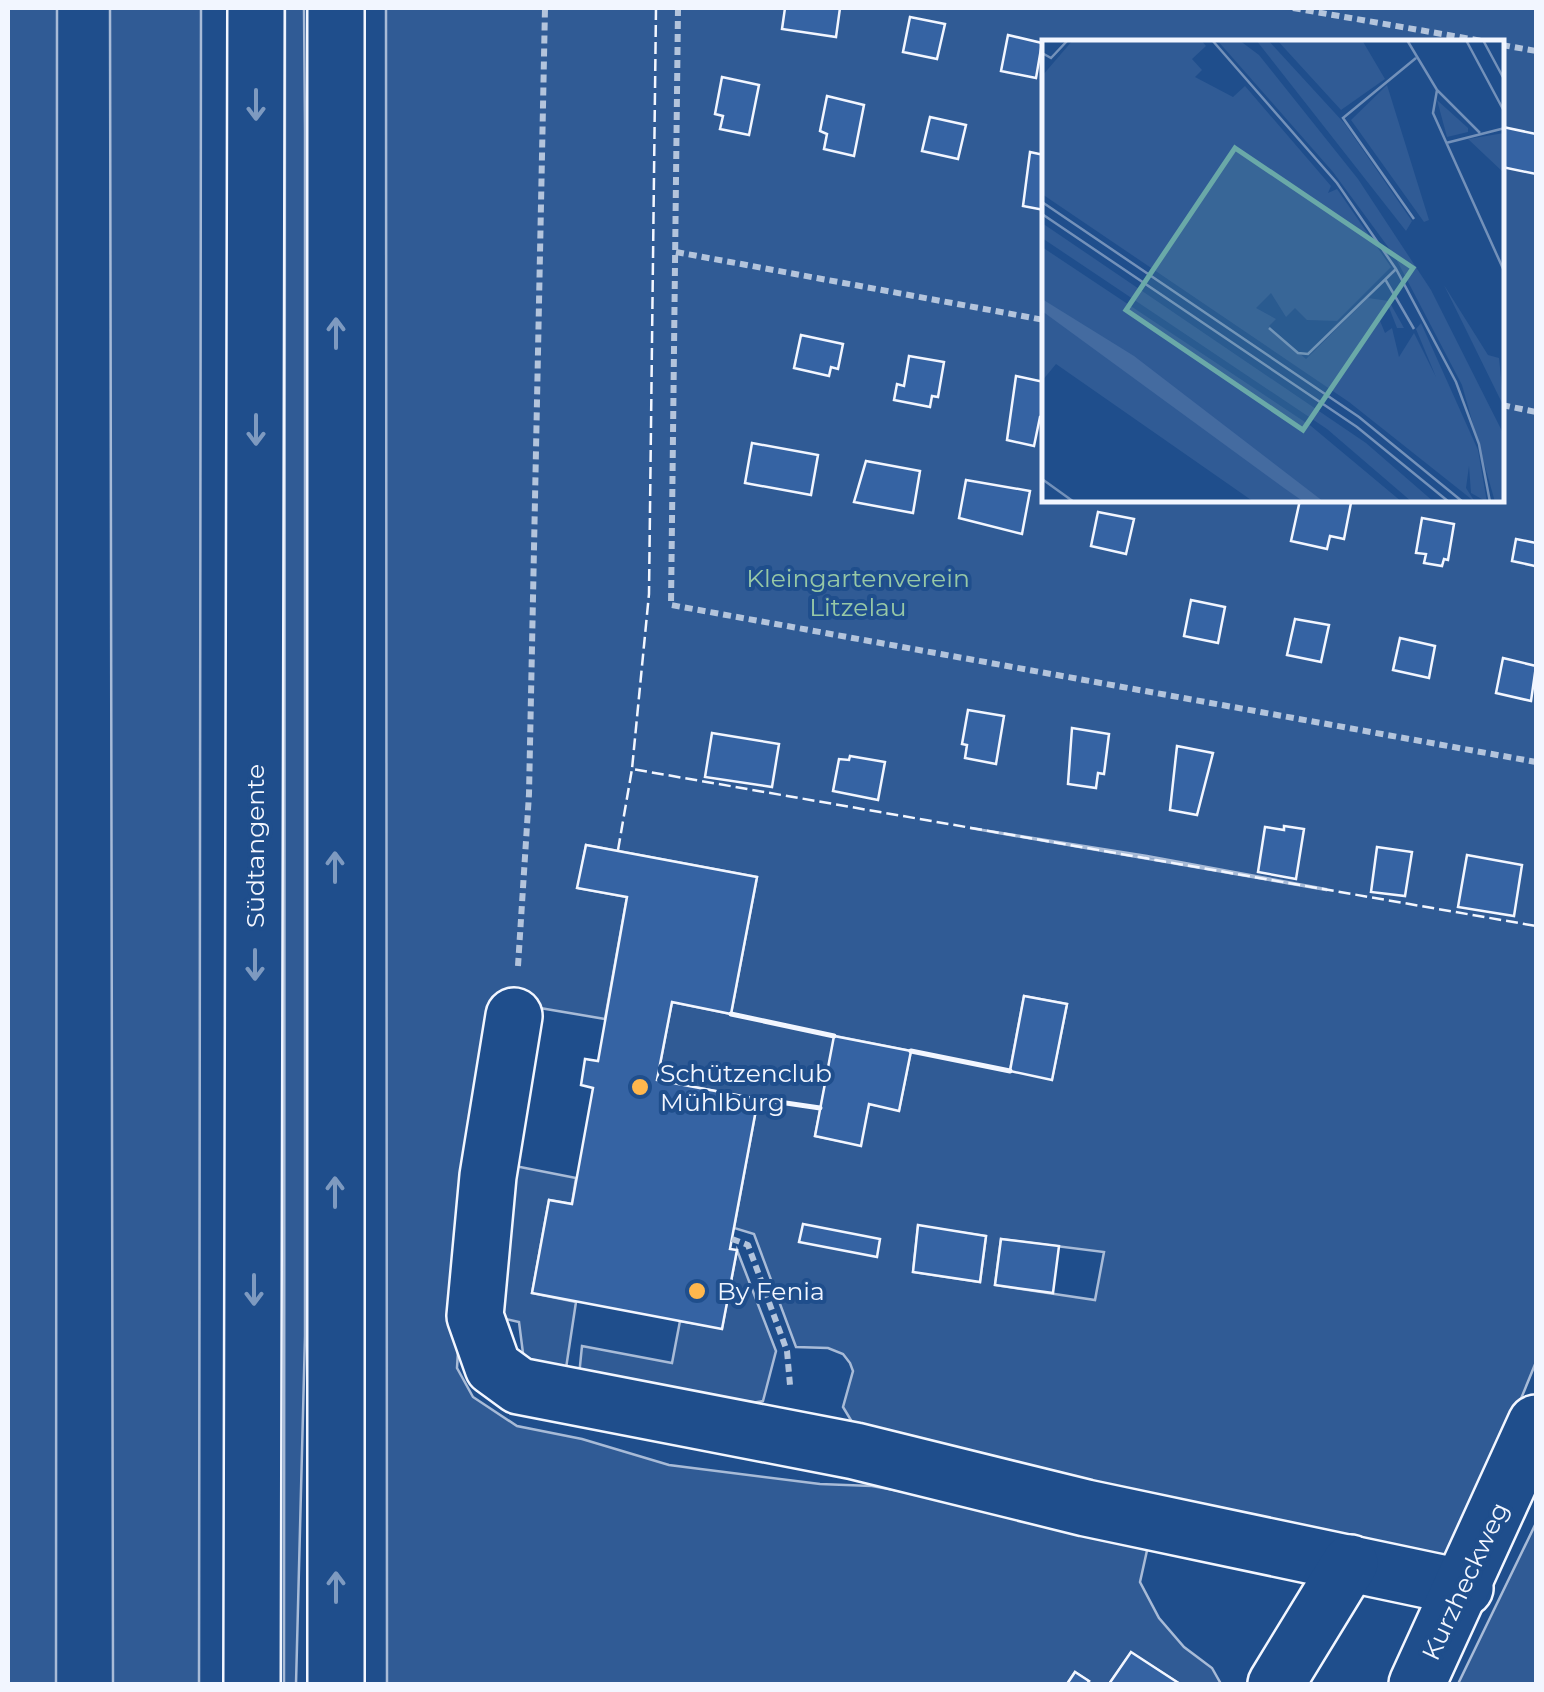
<svg xmlns="http://www.w3.org/2000/svg" width="1544" height="1692" viewBox="0 0 1544 1692" font-family="Montserrat,sans-serif">
	<rect width="100%" height="100%" fill="#1f4e8c"/>
	<g fill="#305b95" stroke="#a8bbd7" stroke-width="2.5" fill-rule="evenodd">
		<path d="M8,8H57L56,1684H8Z"/>
		<path d="M110,8H201L199,1684H113Z"/>
		<path d="M285,8H304L305,131V1336L296,1684H284Z"/>
		<path d="M386,8H1536V1362L1464,1538L1451,1552L1436,1558L858,1432L843,1407L853,1371L850,1363L843,1354L828,1348L796,1347L754,1234L734,1228L758,1099L657,1080L672,1002L731,1014L757,877L586,845L578,888L627,897L605,1019L528,1006L459,1335L457,1368L473,1397L517,1426L582,1439L669,1465L820,1484L872,1486L1150,1537L1140,1582L1159,1618L1184,1647L1212,1668L1221,1684H1180L1131,1653L1109,1684H1087L1089,1681L1075,1672L1067,1684H387ZM1044,42H1502V500H1044ZM970,828L1147,856L1326,889V890ZM1024,996L1067,1004L1052,1079L1010,1070ZM835,1036L911,1051L899,1110L869,1104L860,1145L815,1136ZM918,1226L986,1236L980,1282L913,1272ZM1001,1239L1104,1252L1095,1300L995,1285Z"/>
		<path d="M515,1166L576,1178L572,1204L549,1200L532,1293L576,1302L565,1375L524,1361L519,1322L484,1314Z"/>
		<path d="M737,1250L776,1351L763,1401L752,1403L579,1376L582,1346L672,1363L680,1321L722,1328Z"/>
		<path d="M1536,1523V1684H1458Z"/>
	</g>
	<g fill="#3563a3" stroke="#f2f6ff" stroke-width="2.5">
		<path d="M785,8H840L836,37L782,29Z"/>
		<path d="M910,17L945,24L937,59L903,52Z"/>
		<path d="M1008,35L1042,43L1036,78L1001,71Z"/>
		<path d="M722,77L759,85L749,135L720,129L723,116L715,114Z"/>
		<path d="M827,96L864,105L854,156L824,149L827,134L820,131Z"/>
		<path d="M930,117L966,125L958,159L922,151Z"/>
		<path d="M1503,127L1536,134V174L1502,167Z"/>
		<path d="M1030,152L1044,155V210L1023,206Z"/>
		<path d="M801,335L843,344L838,369L831,367L829,376L794,368Z"/>
		<path d="M909,356L944,362L938,397L932,396L930,407L894,400L897,384L904,386Z"/>
		<path d="M1016,376L1044,382V417H1040L1034,446L1007,440Z"/>
		<path d="M752,443L818,455L811,495L745,483Z"/>
		<path d="M866,461L920,471L913,513L854,502Z"/>
		<path d="M966,480L1030,491L1022,534L959,518Z"/>
		<path d="M1300,500L1351,503L1344,539L1330,536L1327,549L1291,541Z"/>
		<path d="M1098,512L1134,519L1126,554L1091,546Z"/>
		<path d="M1422,518L1454,524L1448,560L1444,559L1442,566L1424,563L1426,554L1416,553Z"/>
		<path d="M1516,539L1536,543V575L1535,566L1512,561Z"/>
		<path d="M1191,600L1225,607L1218,643L1184,636Z"/>
		<path d="M1295,619L1329,625L1321,662L1287,655Z"/>
		<path d="M1400,638L1435,646L1429,678L1393,670Z"/>
		<path d="M1503,658L1536,666L1531,701L1496,693Z"/>
		<path d="M968,710L1004,716L996,764L965,758L967,745L962,744Z"/>
		<path d="M1072,728L1109,734L1104,774L1098,773L1096,788L1068,784Z"/>
		<path d="M712,733L779,744L772,787L705,777Z"/>
		<path d="M1177,746L1213,753L1197,815L1170,810Z"/>
		<path d="M850,756L885,762L878,800L833,791L839,759L849,760Z"/>
		<path d="M1284,826L1304,829L1296,879L1258,872L1265,827L1284,830Z"/>
		<path d="M586,845L757,877L731,1014L672,1002L657,1080L758,1099L730,1249L737,1250L722,1329L532,1293L549,1200L572,1204L593,1088L581,1085L585,1059L598,1061L627,897L577,888Z"/>
		<path d="M1377,847L1412,852L1405,896L1371,892Z"/>
		<path d="M1467,855L1522,865L1514,916L1458,907Z"/>
		<path d="M1024,996L1067,1004L1052,1080L1010,1071Z"/>
		<path d="M834,1036L911,1051L899,1111L869,1104L861,1146L815,1136Z"/>
		<path d="M803,1224L880,1239L877,1257L799,1242Z"/>
		<path d="M918,1225L986,1236L980,1282L913,1272Z"/>
		<path d="M1001,1239L1059,1246L1053,1293L995,1285Z"/>
		<path d="M1131,1652L1180,1684H1109Z"/>
		<path d="M1075,1672L1089,1681L1087,1684H1067Z"/>
	</g>
	<g fill="none" stroke-linecap="round" stroke-linejoin="round">
		<defs>
			<g id="minor">
				<path d="M514,1016L488,1176L475,1316L493,1367L519,1386L855,1451L1086,1508L1465,1588"/>
				<path d="M1276,1684L1350,1563"/>
				<path d="M1417,1684L1536,1423"/>
			</g>
			<g id="highway">
				<path d="M252,1684L256,8"/>
				<path d="M336,1684V8"/>
			</g>
		</defs>
		<use href="#minor" stroke="#f2f6ff" stroke-width="60"/>
		<use href="#highway" stroke="#f2f6ff" stroke-width="60"/>
		<g stroke="#b3c4dc" stroke-width="6" stroke-dasharray="8 5" stroke-linecap="butt">
			<path d="M678,8L671,605L1536,762"/>
			<path d="M1293,8L1488,42"/>
			<path d="M1502,45L1536,51"/>
			<path d="M676,252L1044,320"/>
			<path d="M1502,405L1536,412"/>
			<path d="M518,966L529,794L545,8"/>
			<path d="M732,1239L748,1245L787,1351L790,1385"/>
		</g>
		<use href="#minor" stroke="#1f4e8c" stroke-width="55"/>
		<use href="#highway" stroke="#1f4e8c" stroke-width="55"/>
		<g stroke="#f2f6ff" stroke-width="2.5" stroke-dasharray="12 5" stroke-linecap="butt">
			<path d="M656,8L649,594L632,769L1536,926"/>
			<path d="M618,850L632,769"/>
		</g>
		<g stroke="#f2f6ff" stroke-width="5">
			<path d="M731,1014L834,1036"/>
			<path d="M911,1051L1010,1071"/>
			<path d="M758,1099L820,1108"/>
		</g>
	</g>
	<defs><path id="oneway-shaft" d="M-6 0H5M1.5-3L5.5 0L1.5 3" fill="none" stroke-width="1.6" stroke-linecap="round" stroke-linejoin="round" transform="scale(2.5)"/></defs>
	<g stroke="#7e9ac0">
		<use href="#oneway-shaft" transform="translate(256 105) rotate(90)"/>
		<use href="#oneway-shaft" transform="translate(336 333) rotate(-90)"/>
		<use href="#oneway-shaft" transform="translate(256 430) rotate(90)"/>
		<use href="#oneway-shaft" transform="translate(335 867) rotate(-90)"/>
		<use href="#oneway-shaft" transform="translate(255 965) rotate(90)"/>
		<use href="#oneway-shaft" transform="translate(335 1192) rotate(-90)"/>
		<use href="#oneway-shaft" transform="translate(254 1290) rotate(90)"/>
		<use href="#oneway-shaft" transform="translate(336 1587) rotate(-90)"/>
	</g>
	<g fill="#ffb74d" stroke="#1f4e8c" stroke-width="4">
		<circle cx="640" cy="1087" r="10"/>
		<circle cx="697" cy="1291" r="10"/>
	</g>
	<g text-anchor="middle" dominant-baseline="central" stroke-width="8" stroke-linejoin="round" paint-order="stroke">
		<g font-size="25" fill="#97c8a6" stroke="#1f4e8c">
			<text x="858" y="578">Kleingartenverein<tspan x="858" dy="29">Litzelau</tspan></text>
		</g>
		<g font-size="25" fill="#f2f6ff" stroke="#1f4e8c">
			<text transform="translate(255 846) rotate(-90)">Südtangente</text>
			<text transform="translate(1465 1581) rotate(-65)">Kurzheckweg</text>
		</g>
		<g font-size="25" fill="#f2f6ff" stroke="#1f4e8c" text-anchor="start">
			<text x="660" y="1073">Schützenclub<tspan x="660" dy="29">Mühlburg</tspan></text>
			<text x="717" y="1291">By Fenia</text>
		</g>
	</g>
	<g transform="translate(1042 40)">
		<rect width="462" height="462" fill="#1f4e8c"/>
		<path d="M31,0H159L164,6L150,19L160,30L153,37L191,57L203,46L289,146L286,153L295,149L349,227L295,281L265,280L253,268L244,277L229,253L214,268L234,279L227,286L264,319L326,258L347,261L362,288H355L346,265L336,276L343,293L350,288L357,317L372,293L394,337L374,289L379,283L436,410L445,462L429,453L427,426L424,448L433,462L307,362L0,154V36ZM175,0H197L217,15L316,139L389,250L462,395V462H453L420,345L352,215L291,132ZM214,0H226L303,84L370,181L364,191ZM235,0H320L343,39L299,70ZM345,45L387,180L382,182L309,80ZM395,60L426,88V92L405,97ZM462,93V133L426,99ZM0,183L324,403L392,462H370L285,389L0,198ZM0,207L269,386L360,462H212L14,324L0,341ZM402,245L446,315L457,318L462,367Z" fill="#305b95"/>
		<path d="M0,259L92,316L282,462H262L242,448L0,271Z" fill="#446ba0"/>
		<path fill="none" stroke="#7391ba" stroke-width="2.5" d="M170,0L295,143L354,229L414,342L437,404L448,462M365,0L395,50L438,93M424,0L463,73M441,0L463,41M0,13L9,18L26,0M395,50L391,73L463,233M404,103L463,88M0,162L317,377L421,462M0,174L315,387L407,462M372,179L301,78L374,18M343,239L372,289M227,288L256,313L266,314L354,229M0,439L32,462"/>
		<path fill="#6aa9a8" fill-opacity="0.15" stroke="#6aa9a8" stroke-width="5" d="M193,108L371,228L261,390L84,270Z"/>
		<rect width="462" height="462" fill="none" stroke="#f2f6ff" stroke-width="5"/>
	</g>
	<rect width="1544" height="1692" fill="none" stroke="#f2f6ff" stroke-width="20"/>
</svg>
